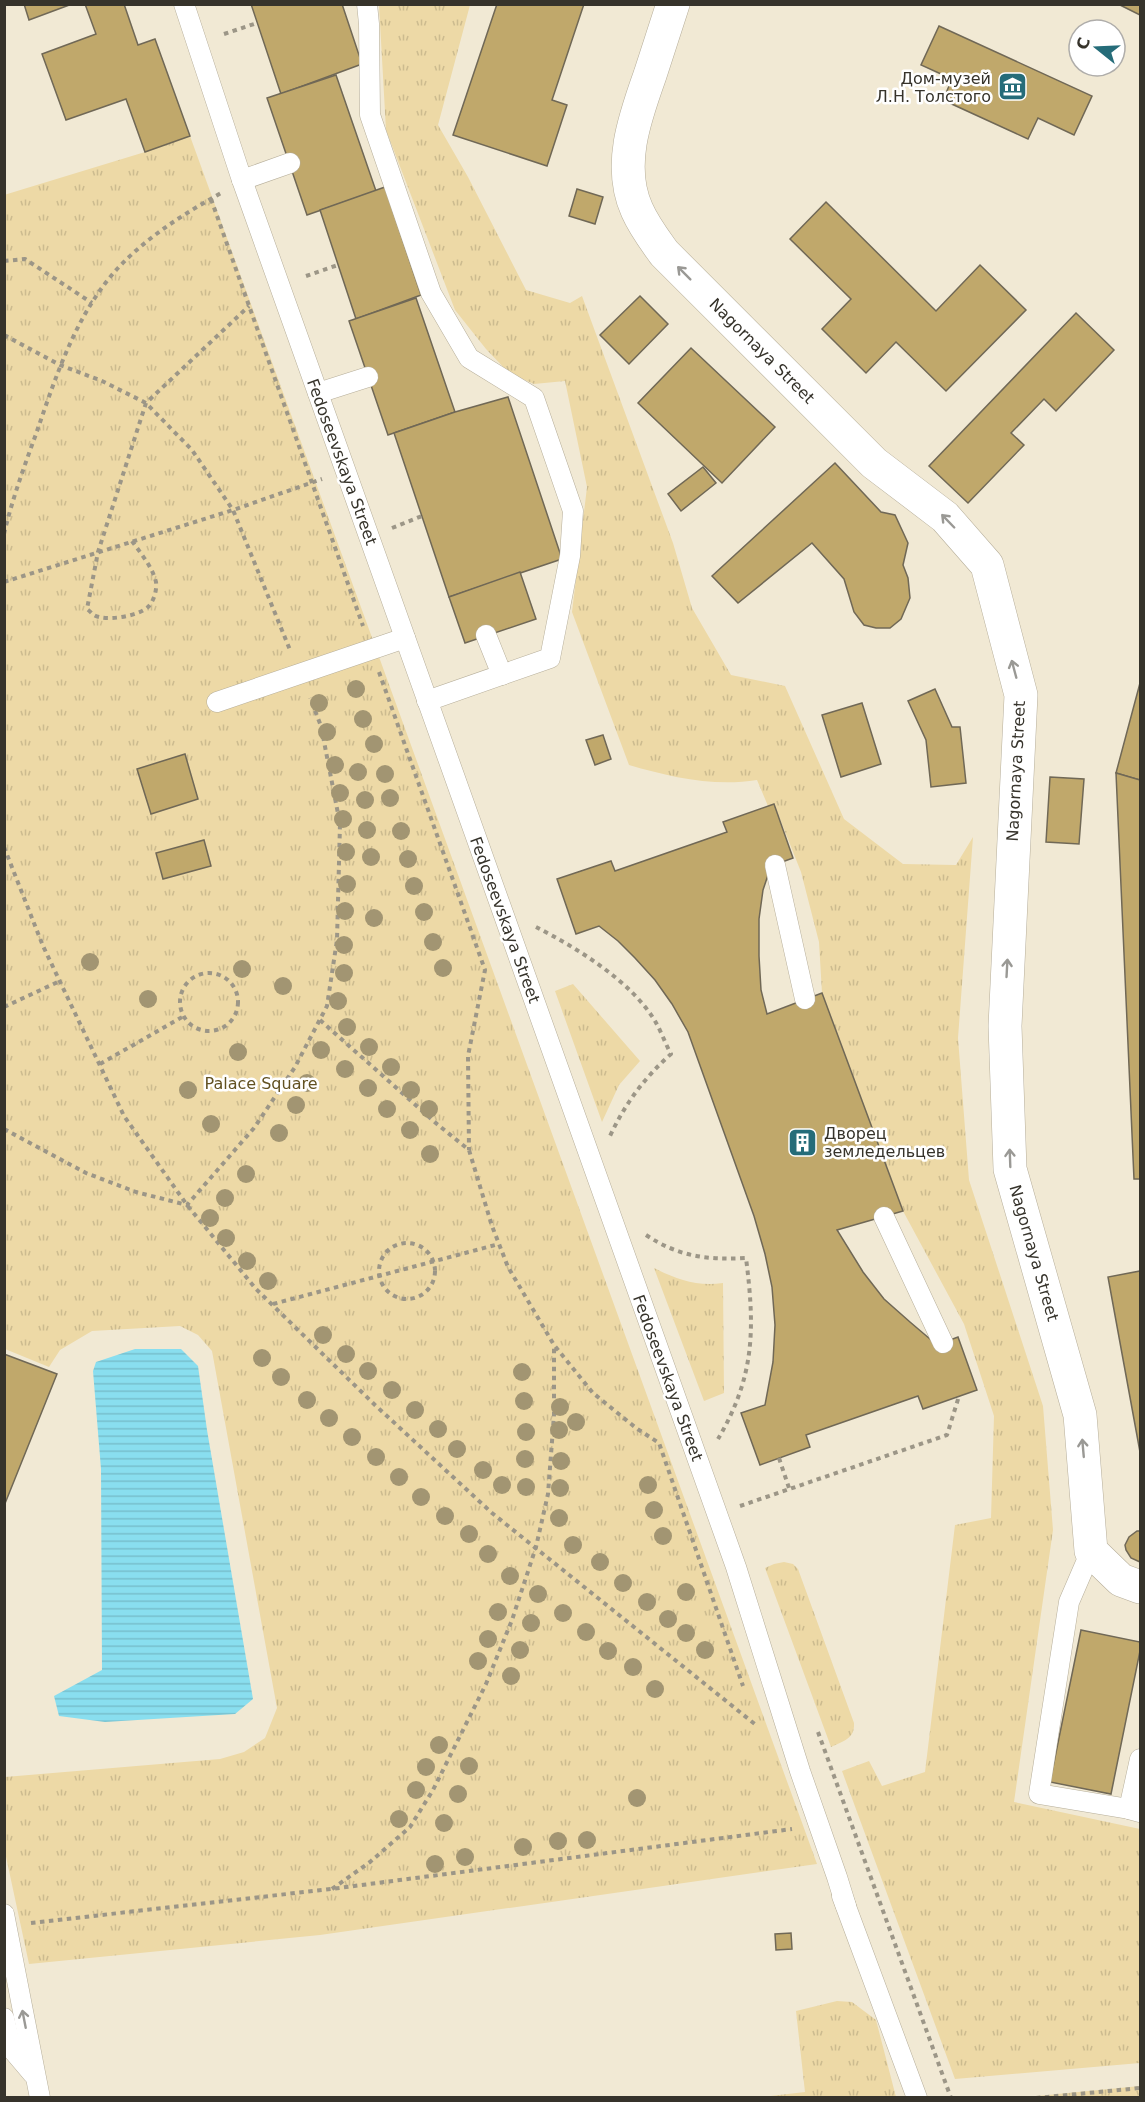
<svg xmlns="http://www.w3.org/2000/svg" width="1145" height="2102" viewBox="0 0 1145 2102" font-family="'DejaVu Sans',sans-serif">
	<defs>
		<pattern id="grass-tufts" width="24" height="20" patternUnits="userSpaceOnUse" patternTransform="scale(1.5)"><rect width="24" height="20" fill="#edd9a6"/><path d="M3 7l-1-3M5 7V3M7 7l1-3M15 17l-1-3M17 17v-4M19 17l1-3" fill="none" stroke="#ccbb8f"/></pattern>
		<pattern id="water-rules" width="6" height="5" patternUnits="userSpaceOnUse" patternTransform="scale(1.5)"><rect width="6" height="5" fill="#89deef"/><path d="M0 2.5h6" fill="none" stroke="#77bfcd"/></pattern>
	</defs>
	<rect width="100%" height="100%" fill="#f1e9d4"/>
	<g fill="url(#grass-tufts)">
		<path d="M379,5H470L438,125L468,177L526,290L570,303L582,296L673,543L692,608L731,675L785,686L844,819L903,864L956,865L973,837L958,1038L969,1180L1043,1406L1053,1530L1014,1802L1140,1829V2063L955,2079L842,1771L869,1761L882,1786L925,1772L955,1525L991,1518L994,1416L964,1324L903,1211L822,993L819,942L801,872L774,804L768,806L757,780C714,787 670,777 629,765L572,612L587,487L565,381L534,384L509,373L486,349L455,310L386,130Z"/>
		<path d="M190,136L817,1864L320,1935L29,1964L5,1852V1777L220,1759L244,1752L265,1738L277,1708L212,1351L198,1335L180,1326L92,1331L60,1350L49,1367L5,1349L4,195L145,152Z"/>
		<path d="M573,984L640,1061L619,1085L602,1122L555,991Z"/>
		<path d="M654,1268C676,1279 697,1287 723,1283L724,1393L704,1401Z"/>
		<path d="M784,1562L793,1564L798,1569L854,1723C855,1739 843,1741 831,1747L765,1568L774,1564Z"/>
		<path d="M837,2001L852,2002L876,2020L896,2097H762L805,2092L796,2011Z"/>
		<path d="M1140,2086V2097H1027Z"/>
	</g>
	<path fill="url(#water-rules)" d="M135,1349H181L198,1366L207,1430L253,1699L235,1714L105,1722L59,1716L54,1696L102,1670L101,1469L93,1371L96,1362Z"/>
	<g fill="#c0a86b" stroke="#706856" stroke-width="1.5">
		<path d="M24,4H72L29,20Z"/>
		<path d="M85,4H124L138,45L155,39L190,136L145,152L126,99L66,120L42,54L96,34Z"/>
		<path d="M251,4H342L362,64L281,94Z"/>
		<path d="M497,4H584L552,100L567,105L547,166L453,135Z"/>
		<path d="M1118,4H1140V15Z"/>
		<path d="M939,26L1092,96L1074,135L1038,118L1028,139L943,100L952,79L921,65Z"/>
		<path d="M336,75L376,191L307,215L267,98Z"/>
		<path d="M385,187L421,295L356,319L320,210Z"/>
		<path d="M577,189L603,197L595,224L569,216Z"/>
		<path d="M826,202L936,311L980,265L1026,310L946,391L896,342L866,373L822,329L851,299L790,239Z"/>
		<path d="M640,296L668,324L629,364L600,335Z"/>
		<path d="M416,298L455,412L388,435L349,321Z"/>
		<path d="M1076,313L1114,350L1056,411L1044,399L1011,433L1024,445L968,503L929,466Z"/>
		<path d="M691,348L775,427L722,483L638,403Z"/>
		<path d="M508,397L562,559L449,597L394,433L455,412Z"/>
		<path d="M835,463L881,512L895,515L908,543L903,565L908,578L910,598L901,619L890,628H876L864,625L854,612L844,579L812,543L738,603L712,576Z"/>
		<path d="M703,467L716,483L681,511L668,494Z"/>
		<path d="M520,572L536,619L465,643L449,597Z"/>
		<path d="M1140,683V780L1116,773Z"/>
		<path d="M935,689L952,727H960L966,783L931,787L926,740L908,701Z"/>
		<path d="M862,703L881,764L841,777L822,715Z"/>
		<path d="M603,735L611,759L595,765L586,740Z"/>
		<path d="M185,754L198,799L151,814L137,769Z"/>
		<path d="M1116,773L1140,780V1179H1134Z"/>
		<path d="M1050,777L1084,779L1079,844L1046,842Z"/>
		<path d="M774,804L793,858L771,866L763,890L759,919V956L761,990L767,1014L822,993L903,1211L837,1230L863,1272L884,1299L910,1322L937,1345L958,1337L977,1390L923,1409L918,1396L806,1435L810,1447L760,1465L741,1413L765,1405L773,1362L775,1325L772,1287L765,1254L754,1216L688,1032L672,1004L655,980L635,958L618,941L599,926L576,934L557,879L611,861L615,871L727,832L723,822Z"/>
		<path d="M204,840L211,866L163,879L156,853Z"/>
		<path d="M1140,1271V1452L1108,1277Z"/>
		<path d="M4,1354L57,1374L4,1506Z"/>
		<path d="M1137,1531H1140V1562L1131,1558L1126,1550L1125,1545L1129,1537Z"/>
		<path d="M1081,1630L1140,1642V1651L1111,1794L1050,1782Z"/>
		<path d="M791,1933L792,1949L776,1950L775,1934Z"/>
	</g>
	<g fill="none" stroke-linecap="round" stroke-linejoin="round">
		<defs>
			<g id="lane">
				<path d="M184,4L242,180L736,1567L800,1771L837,1877L846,1906"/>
				<path d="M367,4L369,24L370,115L431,293L469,358L534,398L573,511L570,556L550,658L427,701"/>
				<path d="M242,180L290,163"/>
				<path d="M318,393L368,377"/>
				<path d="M486,635L502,675"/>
				<path d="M217,702L405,638"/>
				<path d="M775,865L805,999"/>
				<path d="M884,1217L943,1343"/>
				<path d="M1091,1551L1069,1602L1039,1794L1129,1809"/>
				<path d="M1140,1759L1129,1809L1140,1812"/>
				<path d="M842,1896L917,2098"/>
				<path d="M4,1914L40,2098"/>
				<path d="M4,2018L11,2048L33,2074"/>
			</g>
			<path id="street" d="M673,4C665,28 658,51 650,75C635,117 617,166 637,210C644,226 654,239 664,253L874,463L945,517L987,565L1021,695L1005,1026L1010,1169L1080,1415L1091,1551L1121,1580L1140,1587"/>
		</defs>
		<use href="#lane" stroke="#b6ae9a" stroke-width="21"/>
		<use href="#street" stroke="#b6ae9a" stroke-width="34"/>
		<g stroke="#9c9687" stroke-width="4" stroke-dasharray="4.5 4.5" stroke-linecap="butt">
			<path d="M224,34L257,23"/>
			<path d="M211,199L363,626"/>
			<path d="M4,261L25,259L92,303"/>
			<path d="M306,276L338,265"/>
			<path d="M4,335L60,365L102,381L146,403L192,450L233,510L290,650"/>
			<path d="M392,528L422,516"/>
			<path d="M4,534C12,500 24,467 36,434C56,376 76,314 118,268C148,236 184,214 221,193"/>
			<path d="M132,541C141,554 152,566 156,582C157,590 154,601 148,607C139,616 105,622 94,615C92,614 90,611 87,609L98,552L146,403L249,306"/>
			<path d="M4,582L233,510L322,479"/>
			<path d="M379,672L485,970L468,1056L469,1150"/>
			<path d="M4,847L43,946L124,1116L187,1205L256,1289L375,1405L492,1513L756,1725"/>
			<path d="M536,927C577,948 631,981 655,1021C661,1031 665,1043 671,1054C644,1078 625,1104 610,1136"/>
			<circle cx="209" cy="1002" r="29"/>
			<path d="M4,1007L60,981"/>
			<path d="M320,1020L437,1124L469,1150L492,1226L508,1267L554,1345L593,1393L636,1428L659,1443L743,1686"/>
			<path d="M100,1064L184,1016"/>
			<path d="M4,1129L86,1173L136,1192L187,1205L254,1128L295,1067L327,1006L337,940L340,824L321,726L310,698"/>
			<path d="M646,1235C679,1257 708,1260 746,1258C755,1329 755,1376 718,1439"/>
			<circle cx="407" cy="1271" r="28"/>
			<path d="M273,1304L499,1244"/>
			<path d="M779,1458L789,1488"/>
			<path d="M740,1506L947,1435L959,1396"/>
			<path d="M818,1732L951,2098"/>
			<path d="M332,1889L370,1862L410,1827L433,1790L486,1684L512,1620L536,1547L548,1494L554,1415V1346"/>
			<path d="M31,1923L331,1889L792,1829"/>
			<path d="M1036,2098L1140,2088"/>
		</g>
		<use href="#lane" stroke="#fff" stroke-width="20"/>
		<use href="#street" stroke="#fff" stroke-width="33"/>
	</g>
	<g fill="#a29572">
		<circle cx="356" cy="689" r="9"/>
		<circle cx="319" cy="703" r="9"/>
		<circle cx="363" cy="719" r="9"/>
		<circle cx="327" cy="732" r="9"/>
		<circle cx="374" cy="744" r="9"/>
		<circle cx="335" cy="765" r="9"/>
		<circle cx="358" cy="772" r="9"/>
		<circle cx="385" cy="774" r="9"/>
		<circle cx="340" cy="793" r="9"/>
		<circle cx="390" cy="798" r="9"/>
		<circle cx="365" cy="800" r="9"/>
		<circle cx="343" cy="819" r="9"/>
		<circle cx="367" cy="830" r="9"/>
		<circle cx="401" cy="831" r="9"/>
		<circle cx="346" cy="852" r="9"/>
		<circle cx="371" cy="857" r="9"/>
		<circle cx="408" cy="859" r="9"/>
		<circle cx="347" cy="884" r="9"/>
		<circle cx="414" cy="886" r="9"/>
		<circle cx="345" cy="911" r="9"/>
		<circle cx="424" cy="912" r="9"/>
		<circle cx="374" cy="918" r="9"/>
		<circle cx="433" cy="942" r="9"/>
		<circle cx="344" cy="945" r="9"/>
		<circle cx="90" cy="962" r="9"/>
		<circle cx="443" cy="968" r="9"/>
		<circle cx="242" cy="969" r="9"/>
		<circle cx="344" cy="973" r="9"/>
		<circle cx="283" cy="986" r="9"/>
		<circle cx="148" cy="999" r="9"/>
		<circle cx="338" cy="1001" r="9"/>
		<circle cx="347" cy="1027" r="9"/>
		<circle cx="369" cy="1047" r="9"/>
		<circle cx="321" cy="1050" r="9"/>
		<circle cx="238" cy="1052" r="9"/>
		<circle cx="391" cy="1067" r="9"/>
		<circle cx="345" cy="1069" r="9"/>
		<circle cx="307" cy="1083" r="9"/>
		<circle cx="368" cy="1088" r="9"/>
		<circle cx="188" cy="1090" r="9"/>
		<circle cx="411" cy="1090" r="9"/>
		<circle cx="296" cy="1105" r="9"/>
		<circle cx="387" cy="1109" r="9"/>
		<circle cx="429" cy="1109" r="9"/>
		<circle cx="211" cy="1124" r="9"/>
		<circle cx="410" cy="1130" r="9"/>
		<circle cx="279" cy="1133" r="9"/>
		<circle cx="430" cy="1154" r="9"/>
		<circle cx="246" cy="1174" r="9"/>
		<circle cx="225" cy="1198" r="9"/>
		<circle cx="210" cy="1218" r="9"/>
		<circle cx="226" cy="1238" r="9"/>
		<circle cx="247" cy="1261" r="9"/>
		<circle cx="268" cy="1281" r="9"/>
		<circle cx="323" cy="1335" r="9"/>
		<circle cx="346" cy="1354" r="9"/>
		<circle cx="262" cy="1358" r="9"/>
		<circle cx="368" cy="1371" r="9"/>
		<circle cx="522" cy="1372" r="9"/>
		<circle cx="281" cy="1377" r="9"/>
		<circle cx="392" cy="1390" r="9"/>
		<circle cx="307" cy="1400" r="9"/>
		<circle cx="524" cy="1401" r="9"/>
		<circle cx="560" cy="1407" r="9"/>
		<circle cx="415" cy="1410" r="9"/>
		<circle cx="329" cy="1418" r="9"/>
		<circle cx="576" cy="1422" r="9"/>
		<circle cx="438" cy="1429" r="9"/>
		<circle cx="559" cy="1430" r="9"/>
		<circle cx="526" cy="1432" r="9"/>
		<circle cx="352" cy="1437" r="9"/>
		<circle cx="457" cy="1449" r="9"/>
		<circle cx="376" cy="1457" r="9"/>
		<circle cx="525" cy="1459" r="9"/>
		<circle cx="561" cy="1461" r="9"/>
		<circle cx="483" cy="1470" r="9"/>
		<circle cx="399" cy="1477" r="9"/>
		<circle cx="502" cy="1485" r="9"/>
		<circle cx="648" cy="1485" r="9"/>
		<circle cx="526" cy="1487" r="9"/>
		<circle cx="560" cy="1488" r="9"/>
		<circle cx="421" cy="1497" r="9"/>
		<circle cx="654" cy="1510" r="9"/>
		<circle cx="445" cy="1516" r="9"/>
		<circle cx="559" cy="1518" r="9"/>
		<circle cx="469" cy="1534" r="9"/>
		<circle cx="663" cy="1536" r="9"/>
		<circle cx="573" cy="1545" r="9"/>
		<circle cx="488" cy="1554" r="9"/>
		<circle cx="600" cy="1562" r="9"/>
		<circle cx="510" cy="1576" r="9"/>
		<circle cx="623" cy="1583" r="9"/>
		<circle cx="686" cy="1592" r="9"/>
		<circle cx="538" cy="1594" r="9"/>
		<circle cx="647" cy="1602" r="9"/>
		<circle cx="498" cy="1612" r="9"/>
		<circle cx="563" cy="1613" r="9"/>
		<circle cx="668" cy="1619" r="9"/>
		<circle cx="531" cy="1623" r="9"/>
		<circle cx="586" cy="1632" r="9"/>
		<circle cx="686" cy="1633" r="9"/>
		<circle cx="488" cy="1639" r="9"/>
		<circle cx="520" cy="1650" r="9"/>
		<circle cx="705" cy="1650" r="9"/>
		<circle cx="608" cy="1651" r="9"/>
		<circle cx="478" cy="1661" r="9"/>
		<circle cx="633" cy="1667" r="9"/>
		<circle cx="511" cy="1676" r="9"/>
		<circle cx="655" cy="1689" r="9"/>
		<circle cx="439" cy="1745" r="9"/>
		<circle cx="469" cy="1766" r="9"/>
		<circle cx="426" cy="1767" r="9"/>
		<circle cx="416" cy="1790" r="9"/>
		<circle cx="458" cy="1794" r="9"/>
		<circle cx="637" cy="1798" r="9"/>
		<circle cx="399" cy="1819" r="9"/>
		<circle cx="444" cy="1823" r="9"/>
		<circle cx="587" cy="1840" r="9"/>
		<circle cx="558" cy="1841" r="9"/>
		<circle cx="523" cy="1847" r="9"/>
		<circle cx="465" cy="1857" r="9"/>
		<circle cx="435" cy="1864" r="9"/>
	</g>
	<defs><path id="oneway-shaft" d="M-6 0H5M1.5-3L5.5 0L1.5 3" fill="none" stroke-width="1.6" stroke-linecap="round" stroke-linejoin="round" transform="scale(1.5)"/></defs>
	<g stroke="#9a9995">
		<use href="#oneway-shaft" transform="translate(684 273) rotate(-135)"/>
		<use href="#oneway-shaft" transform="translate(948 521) rotate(-134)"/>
		<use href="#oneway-shaft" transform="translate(1014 669) rotate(-105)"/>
		<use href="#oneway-shaft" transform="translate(1007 968) rotate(-87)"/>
		<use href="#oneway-shaft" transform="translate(1010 1158) rotate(-92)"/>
		<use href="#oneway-shaft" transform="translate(1083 1448) rotate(-95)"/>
		<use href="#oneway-shaft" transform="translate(24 2019) rotate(-101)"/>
	</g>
	<defs>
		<symbol id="museum-square" viewBox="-11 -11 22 22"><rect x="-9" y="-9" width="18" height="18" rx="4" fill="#256c79" stroke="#fff"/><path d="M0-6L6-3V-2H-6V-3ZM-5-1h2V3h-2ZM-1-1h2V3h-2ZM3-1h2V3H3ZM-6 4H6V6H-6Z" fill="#fff"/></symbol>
		<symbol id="building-square" viewBox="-11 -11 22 22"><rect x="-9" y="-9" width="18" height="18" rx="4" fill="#256c79" stroke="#fff"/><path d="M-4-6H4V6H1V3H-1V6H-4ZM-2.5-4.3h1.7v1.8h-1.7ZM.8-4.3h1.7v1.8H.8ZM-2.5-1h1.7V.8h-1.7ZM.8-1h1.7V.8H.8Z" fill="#fff"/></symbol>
	</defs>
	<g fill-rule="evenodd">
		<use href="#museum-square" x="996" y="70" width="33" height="33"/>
		<use href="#building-square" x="786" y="1126" width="33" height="33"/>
	</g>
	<g text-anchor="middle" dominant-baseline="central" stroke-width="5" stroke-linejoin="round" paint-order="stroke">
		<g font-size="16" fill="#36332b" stroke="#fff" text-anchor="end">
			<text x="991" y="78">Дом-музей<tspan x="991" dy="18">Л.Н. Толстого</tspan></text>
			<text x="824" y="1133" text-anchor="start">Дворец<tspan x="824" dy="18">земледельцев</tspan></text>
		</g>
		<g font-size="16" fill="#36332b" stroke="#fff">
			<text transform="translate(762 351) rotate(45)">Nagornaya Street</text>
			<text transform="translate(342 462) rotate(70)">Fedoseevskaya Street</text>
			<text transform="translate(1016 771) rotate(-87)">Nagornaya Street</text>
			<text transform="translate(505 920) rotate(70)">Fedoseevskaya Street</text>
			<text transform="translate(1034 1253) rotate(74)">Nagornaya Street</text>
			<text transform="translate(668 1378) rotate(70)">Fedoseevskaya Street</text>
		</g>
		<g font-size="16" fill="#625121" stroke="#fff">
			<text x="261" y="1083">Palace Square</text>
		</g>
	</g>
	<rect width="1145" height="2102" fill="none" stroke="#36332b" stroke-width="12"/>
	<g transform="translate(1097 48) rotate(288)"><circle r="28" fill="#ffffff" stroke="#afadaa" stroke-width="1.5"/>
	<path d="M0-4.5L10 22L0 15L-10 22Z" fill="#256c79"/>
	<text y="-9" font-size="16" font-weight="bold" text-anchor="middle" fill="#36332b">С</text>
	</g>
</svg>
